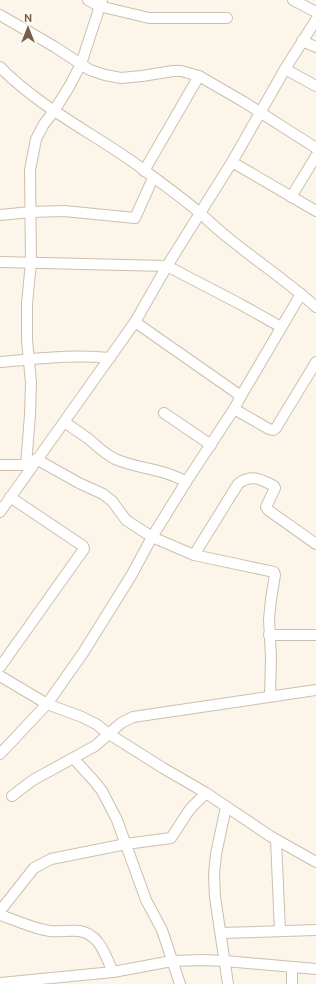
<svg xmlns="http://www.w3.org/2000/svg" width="316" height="984" viewBox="0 0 316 984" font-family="Ubuntu,sans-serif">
	<rect width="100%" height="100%" fill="#fcf6ea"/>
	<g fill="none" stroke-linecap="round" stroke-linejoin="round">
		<defs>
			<g id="minor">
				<path d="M88,0L99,6L149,18H227"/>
				<path d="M293,0L316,12"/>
				<path d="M0,15L55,47L90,70L105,75L121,78L142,76L173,71H181L199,76L244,102L316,148"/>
				<path d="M302,41L316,47"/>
				<path d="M0,67C38,106 89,131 133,162C156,179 179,195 201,214C209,221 217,229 226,236C255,260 287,281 316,307"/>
				<path d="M285,69L316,86"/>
				<path d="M232,162L316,211"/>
				<path d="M144,171L199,76"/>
				<path d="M291,197L316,156"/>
				<path d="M0,215L30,212L64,211L135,218L153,178"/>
				<path d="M0,262L167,266L240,304L281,327"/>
				<path d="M135,322L241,396"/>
				<path d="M0,362C37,359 73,354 110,358"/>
				<path d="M234,409L269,429L273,430L276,428L316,362"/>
				<path d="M164,413L211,445"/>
				<path d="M64,422C73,428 82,434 90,440C98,447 105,454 115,459C138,469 165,469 186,482"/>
				<path d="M36,459L79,483L103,494L112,501L126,520L152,537L194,555L274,572L275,575L271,599L269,619L271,658L270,696"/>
				<path d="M0,465H32"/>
				<path d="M26,465L30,415L31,383L27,340V304L31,262L30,170L36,139L44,124L54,111L69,87L81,64L102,0"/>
				<path d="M0,512L135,322L167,266L232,162L285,69L316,20"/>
				<path d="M194,555L238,484C251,473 262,480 274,486L275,488L266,507L268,510L316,544"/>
				<path d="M269,635H316"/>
				<path d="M0,667L84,549L83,546L10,497"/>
				<path d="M0,676L47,704L82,717L96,724L109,734L163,768L206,793L270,836L316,862"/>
				<path d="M0,754L47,704L83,653L131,576L152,537L186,482L234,409L241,396L301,294"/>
				<path d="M74,759L95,782L102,791L117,820L146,900L162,930L180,984"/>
				<path d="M12,796L33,780L95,746L121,723L133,717L316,690"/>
				<path d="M226,807L216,854L214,874L215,897L228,984"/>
				<path d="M276,840L280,931"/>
				<path d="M0,911L34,868L51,859L126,844L171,838L190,809L206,793"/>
				<path d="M0,915C16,920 34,929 50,931C60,932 69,930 79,931C100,934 105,955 113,972"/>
				<path d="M221,933L316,930"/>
				<path d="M292,968V984"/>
				<path d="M0,983L113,972L172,961L203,960L225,961L316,969"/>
			</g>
		</defs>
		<use href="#minor" stroke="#cebeaf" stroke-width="12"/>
		<use href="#minor" stroke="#fff" stroke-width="10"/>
	</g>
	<g transform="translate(28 28)" stroke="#fffaf0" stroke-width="3" paint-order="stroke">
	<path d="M0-3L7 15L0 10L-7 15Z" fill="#775e4d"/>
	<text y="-6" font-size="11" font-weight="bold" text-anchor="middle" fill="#775e4d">N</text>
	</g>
</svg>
